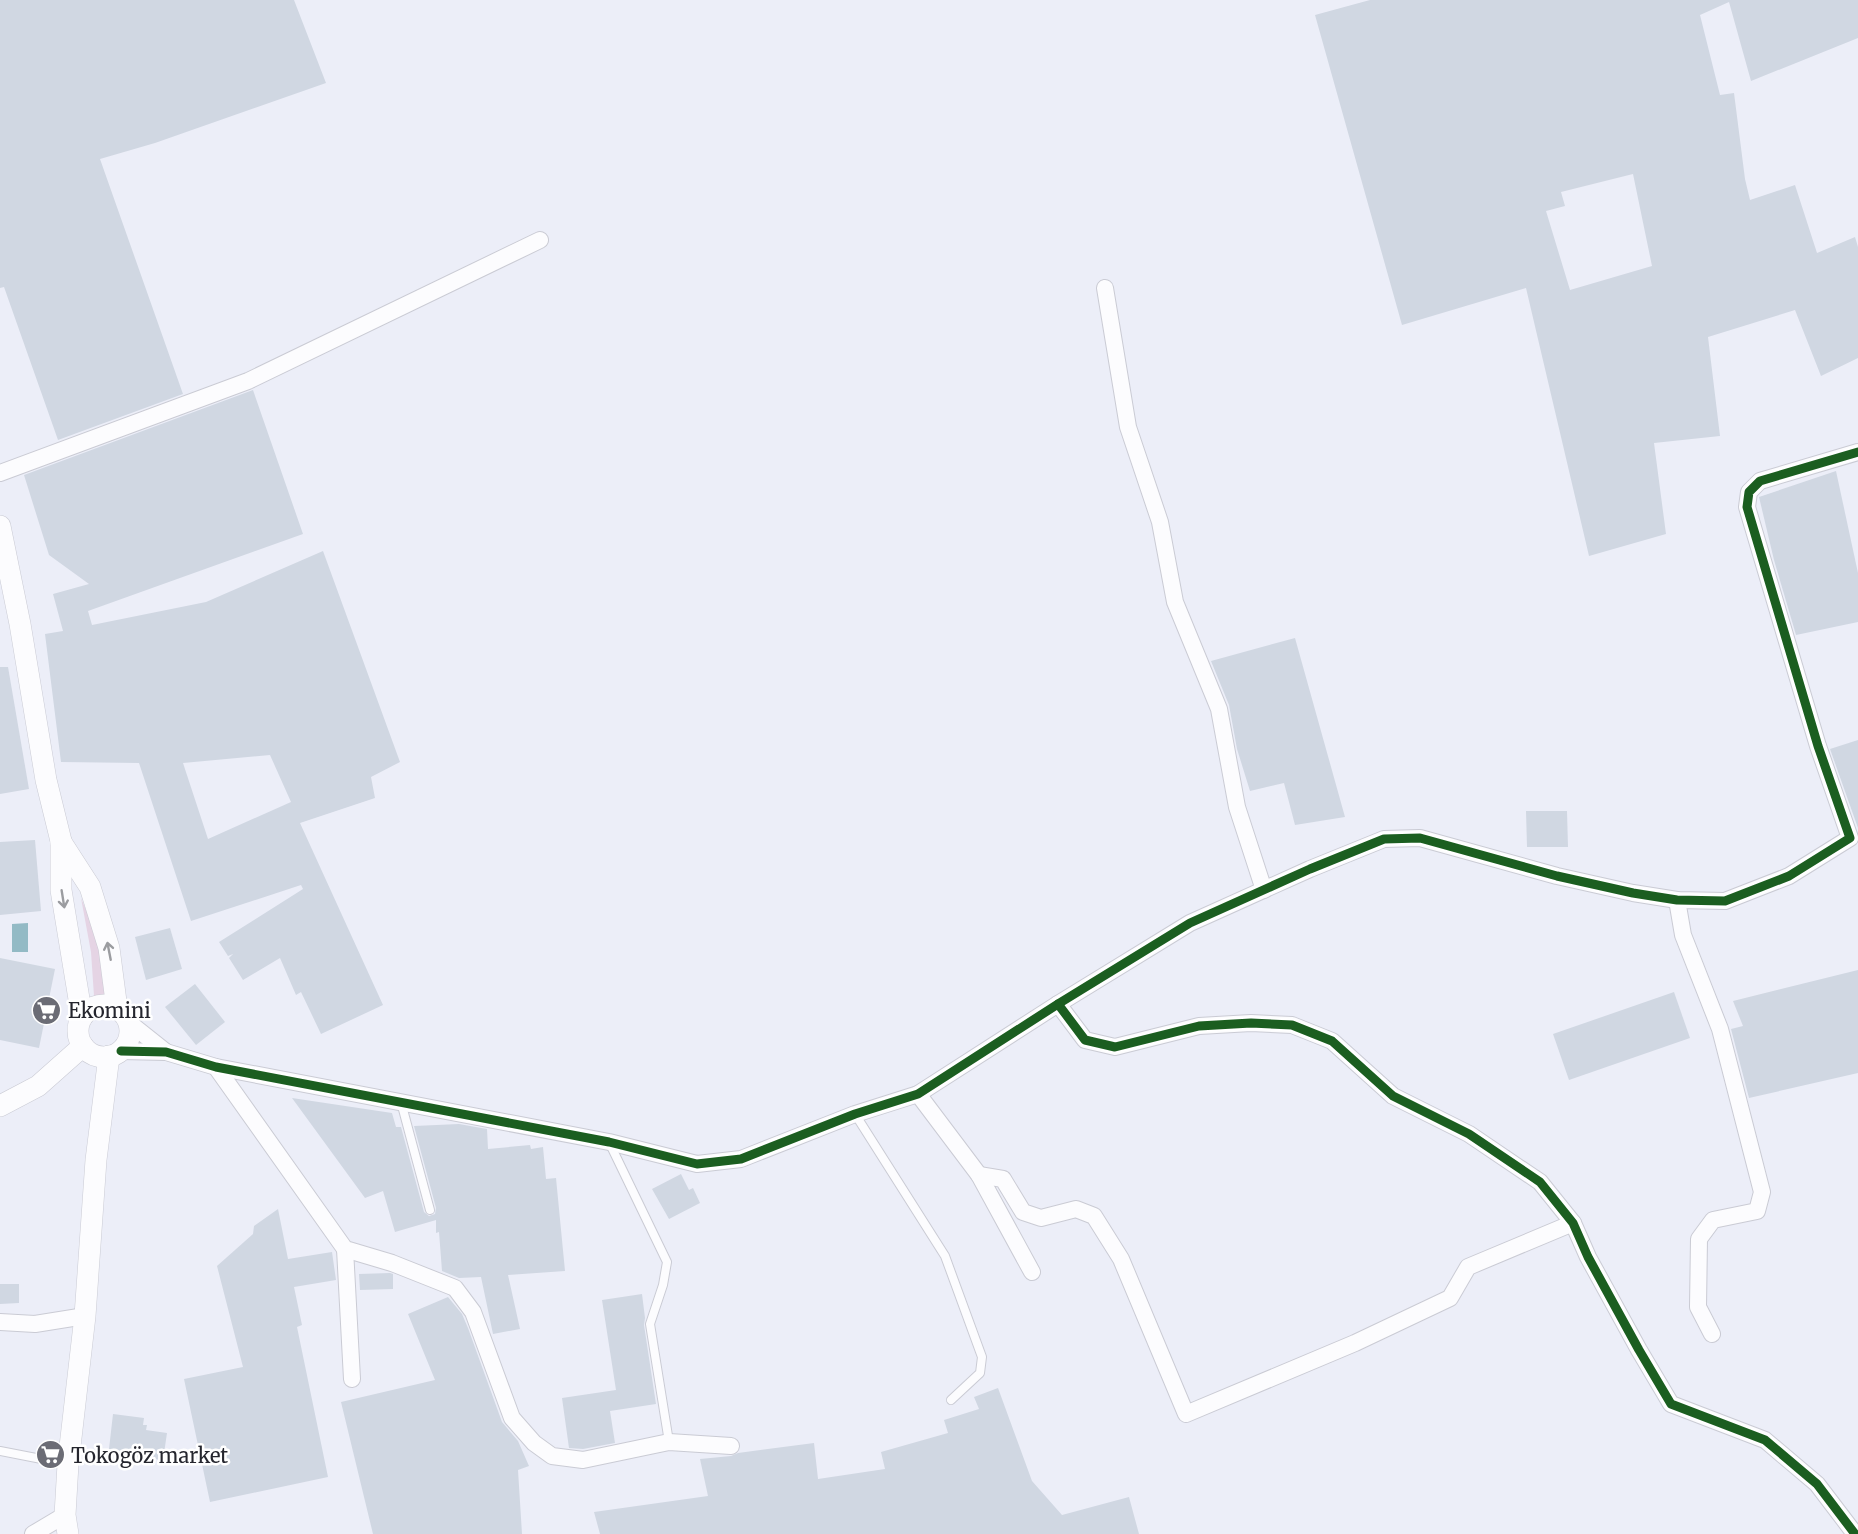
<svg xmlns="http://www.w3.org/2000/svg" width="1858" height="1534" viewBox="0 0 1858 1534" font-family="Merriweather,serif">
	<rect width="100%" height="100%" fill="#eceef8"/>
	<path fill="#e5d4e4" d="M81,898L101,947L108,996H94L91,952Z"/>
	<path fill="#93bac5" d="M28,923V952H12V924Z"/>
	<g fill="#d0d7e2" fill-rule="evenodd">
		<path d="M0,0H294L326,83L155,143L100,159L183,394L58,440L4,287L0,288Z"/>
		<path d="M1370,0H1858V38L1751,81L1729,2L1700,15L1720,95L1734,93L1745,179L1750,200L1795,185L1817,253L1855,237L1858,247V358L1821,376L1795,310L1708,337L1720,436L1654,443L1666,534L1589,556L1526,288L1402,325L1315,15ZM1633,174L1652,266L1570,290L1546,211L1565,206L1561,192Z"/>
		<path d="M253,390L303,534L88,611L92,625L206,602L323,551L400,762L371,777L375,798L300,823L383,1005L321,1034L301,992L296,995L280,958L243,980L229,958L233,954L228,956L219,942L303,889L301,885L191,921L139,763L61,762L45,634L63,631L53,594L89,584L49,555L24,475ZM270,755L291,802L208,839L183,763Z"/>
		<path d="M1836,471L1858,573V622L1796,635L1774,560L1759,497Z"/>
		<path d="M1295,638L1345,817L1295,825L1284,783L1250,791L1237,749L1229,705L1211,661Z"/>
		<path d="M0,667H8L29,789L0,794Z"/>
		<path d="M1858,740V828L1830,749Z"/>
		<path d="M1526,811H1567L1568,847H1527Z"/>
		<path d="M35,840L41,911L0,915V842Z"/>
		<path d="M170,928L182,969L146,980L135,937Z"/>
		<path d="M0,958L55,969L39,1048L0,1040Z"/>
		<path d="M1858,970V1073L1749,1098L1731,1029L1743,1026L1733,1001Z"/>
		<path d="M195,984L225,1022L196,1045L165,1007Z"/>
		<path d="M1674,992L1690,1038L1569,1080L1553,1034Z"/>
		<path d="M292,1098L392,1113L396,1127H401L424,1212L429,1216L435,1214L436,1208L414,1126L459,1124L487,1129L488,1149L530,1145L531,1149L543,1147L546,1179L556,1178L565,1271L508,1275L520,1329L493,1334L481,1277L459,1278L442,1271L439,1232L436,1233V1220L395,1232L383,1191L365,1198Z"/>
		<path d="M681,1174L689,1190L693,1188L700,1203L669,1219L652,1189Z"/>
		<path d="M278,1209L288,1259L332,1252L336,1280L294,1287L302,1325L297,1327L328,1477L210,1502L184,1379L243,1367L217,1266L253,1234L254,1226Z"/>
		<path d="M390,1273L393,1274V1289L360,1290L359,1274Z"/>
		<path d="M0,1284H19V1303L0,1304Z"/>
		<path d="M642,1294L645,1318L644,1325L656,1404L610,1411L615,1443L583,1449L569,1448L562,1398L616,1390L602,1300Z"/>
		<path d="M448,1297L462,1314L468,1328L502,1422L518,1441L529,1466L518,1470L522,1534H373L341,1402L435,1380L408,1314Z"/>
		<path d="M998,1388L1032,1481L1062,1515L1129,1497L1139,1534H600L594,1512L708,1496L700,1459L731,1456L738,1453L814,1443L818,1479L885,1469L881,1452L948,1433L944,1420L979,1409L974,1397Z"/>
		<path d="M113,1414L144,1418L143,1425H147L146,1430L167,1433L163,1460L128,1456L129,1452L109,1449Z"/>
	</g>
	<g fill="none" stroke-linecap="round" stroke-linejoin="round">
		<defs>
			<g id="service">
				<path d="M401,1102L430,1210"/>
				<path d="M855,1114L945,1256L982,1357L980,1373L951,1400"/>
				<path d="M609,1142L667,1262L663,1285L650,1324L669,1442"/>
				<path d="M0,1451L67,1464"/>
			</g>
			<g id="minor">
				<path d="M1105,288L1128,427L1160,522L1175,602L1219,709L1237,807L1264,890"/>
				<path d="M0,473L248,381L540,240"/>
				<path d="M1677,900L1683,935L1720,1029L1762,1192L1757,1211L1713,1220L1699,1239L1698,1307L1712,1334"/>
				<path d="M1058,1004L1085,1040L1115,1047L1199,1026L1251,1023L1292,1025L1332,1041L1393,1096L1469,1134L1540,1182L1573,1223L1588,1257L1639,1350L1671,1404L1765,1440L1817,1484L1855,1534"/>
				<path d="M127,1021L166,1052"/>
				<path d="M121,1051L166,1052L216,1067L609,1142L697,1164L741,1159L855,1114L918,1094L1058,1004L1190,923L1310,869L1384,839L1420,838L1557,876L1633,893L1677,900L1725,901L1789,876L1850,838L1818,746L1747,507L1749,492L1760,481L1858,452"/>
				<path d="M216,1067L345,1249L392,1263L455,1288L473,1312L512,1418L534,1443L552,1456L583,1460L669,1442L731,1446"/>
				<path d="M918,1094L979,1175L1032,1272"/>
				<path d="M979,1175L1003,1179L1023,1212L1041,1218L1076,1209L1094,1216L1121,1259L1186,1414L1355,1343L1450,1298L1468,1267L1573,1223"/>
				<path d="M345,1249L352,1379"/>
				<path d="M0,1322L35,1324L85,1316"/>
				<path d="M33,1534L65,1515"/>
			</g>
			<g id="tertiary">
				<path d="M0,526L20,624L46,780L61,841V890L82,1017"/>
				<path d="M61,842L90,887L109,948L117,1009"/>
				<circle cx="104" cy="1031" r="26"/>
				<path d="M0,1106L38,1086L83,1046"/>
				<path d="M68,1534L65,1515L68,1464L85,1316L96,1160L109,1056"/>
			</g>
		</defs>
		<use href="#service" stroke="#cacbd4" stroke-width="10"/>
		<use href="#minor" stroke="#cacbd4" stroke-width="18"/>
		<use href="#tertiary" stroke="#cacbd4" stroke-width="22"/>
		<use href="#service" stroke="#fcfcfe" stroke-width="8"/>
		<use href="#minor" stroke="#fcfcfe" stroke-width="16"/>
		<use href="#tertiary" stroke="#fcfcfe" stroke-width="21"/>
		<defs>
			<g id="cycleway">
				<path d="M1058,1004L1085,1040L1115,1047L1199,1026L1251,1023L1292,1025L1332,1041L1393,1096L1469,1134L1540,1182L1573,1223L1588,1257L1639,1350L1671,1404L1765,1440L1817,1484L1855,1534"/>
				<path d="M121,1051L166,1052L216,1067L609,1142L697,1164L741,1159L855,1114L918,1094L1058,1004L1190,923L1310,869L1384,839L1420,838L1557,876L1633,893L1677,900L1725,901L1789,876L1850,838L1818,746L1747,507L1749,492L1760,481L1858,452"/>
			</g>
		</defs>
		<use href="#cycleway" stroke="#fff" stroke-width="13"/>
		<use href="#cycleway" stroke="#1b5e20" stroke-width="9"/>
	</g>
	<defs><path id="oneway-shaft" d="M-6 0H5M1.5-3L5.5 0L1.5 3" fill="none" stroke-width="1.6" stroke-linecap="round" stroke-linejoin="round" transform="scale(1.5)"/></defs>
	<g stroke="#9b9ca0">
		<use href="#oneway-shaft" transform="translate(63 899) rotate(81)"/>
		<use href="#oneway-shaft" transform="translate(109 951) rotate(-101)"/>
	</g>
	<defs>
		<symbol id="supermarket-disc" viewBox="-11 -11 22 22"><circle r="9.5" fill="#6b6c75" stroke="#fff"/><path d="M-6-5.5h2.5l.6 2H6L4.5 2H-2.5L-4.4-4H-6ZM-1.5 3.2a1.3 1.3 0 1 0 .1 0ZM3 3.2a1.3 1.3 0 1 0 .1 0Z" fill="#fff"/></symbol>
	</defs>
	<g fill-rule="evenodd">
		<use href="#supermarket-disc" x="30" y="994" width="33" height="33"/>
		<use href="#supermarket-disc" x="34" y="1438" width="33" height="33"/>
	</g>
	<g text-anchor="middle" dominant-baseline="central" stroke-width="5" stroke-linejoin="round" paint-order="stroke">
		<g font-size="20" fill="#25262e" stroke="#fff" text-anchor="start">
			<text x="68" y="1010">Ekomini</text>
			<text x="71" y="1455">Tokogöz market</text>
		</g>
	</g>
</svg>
